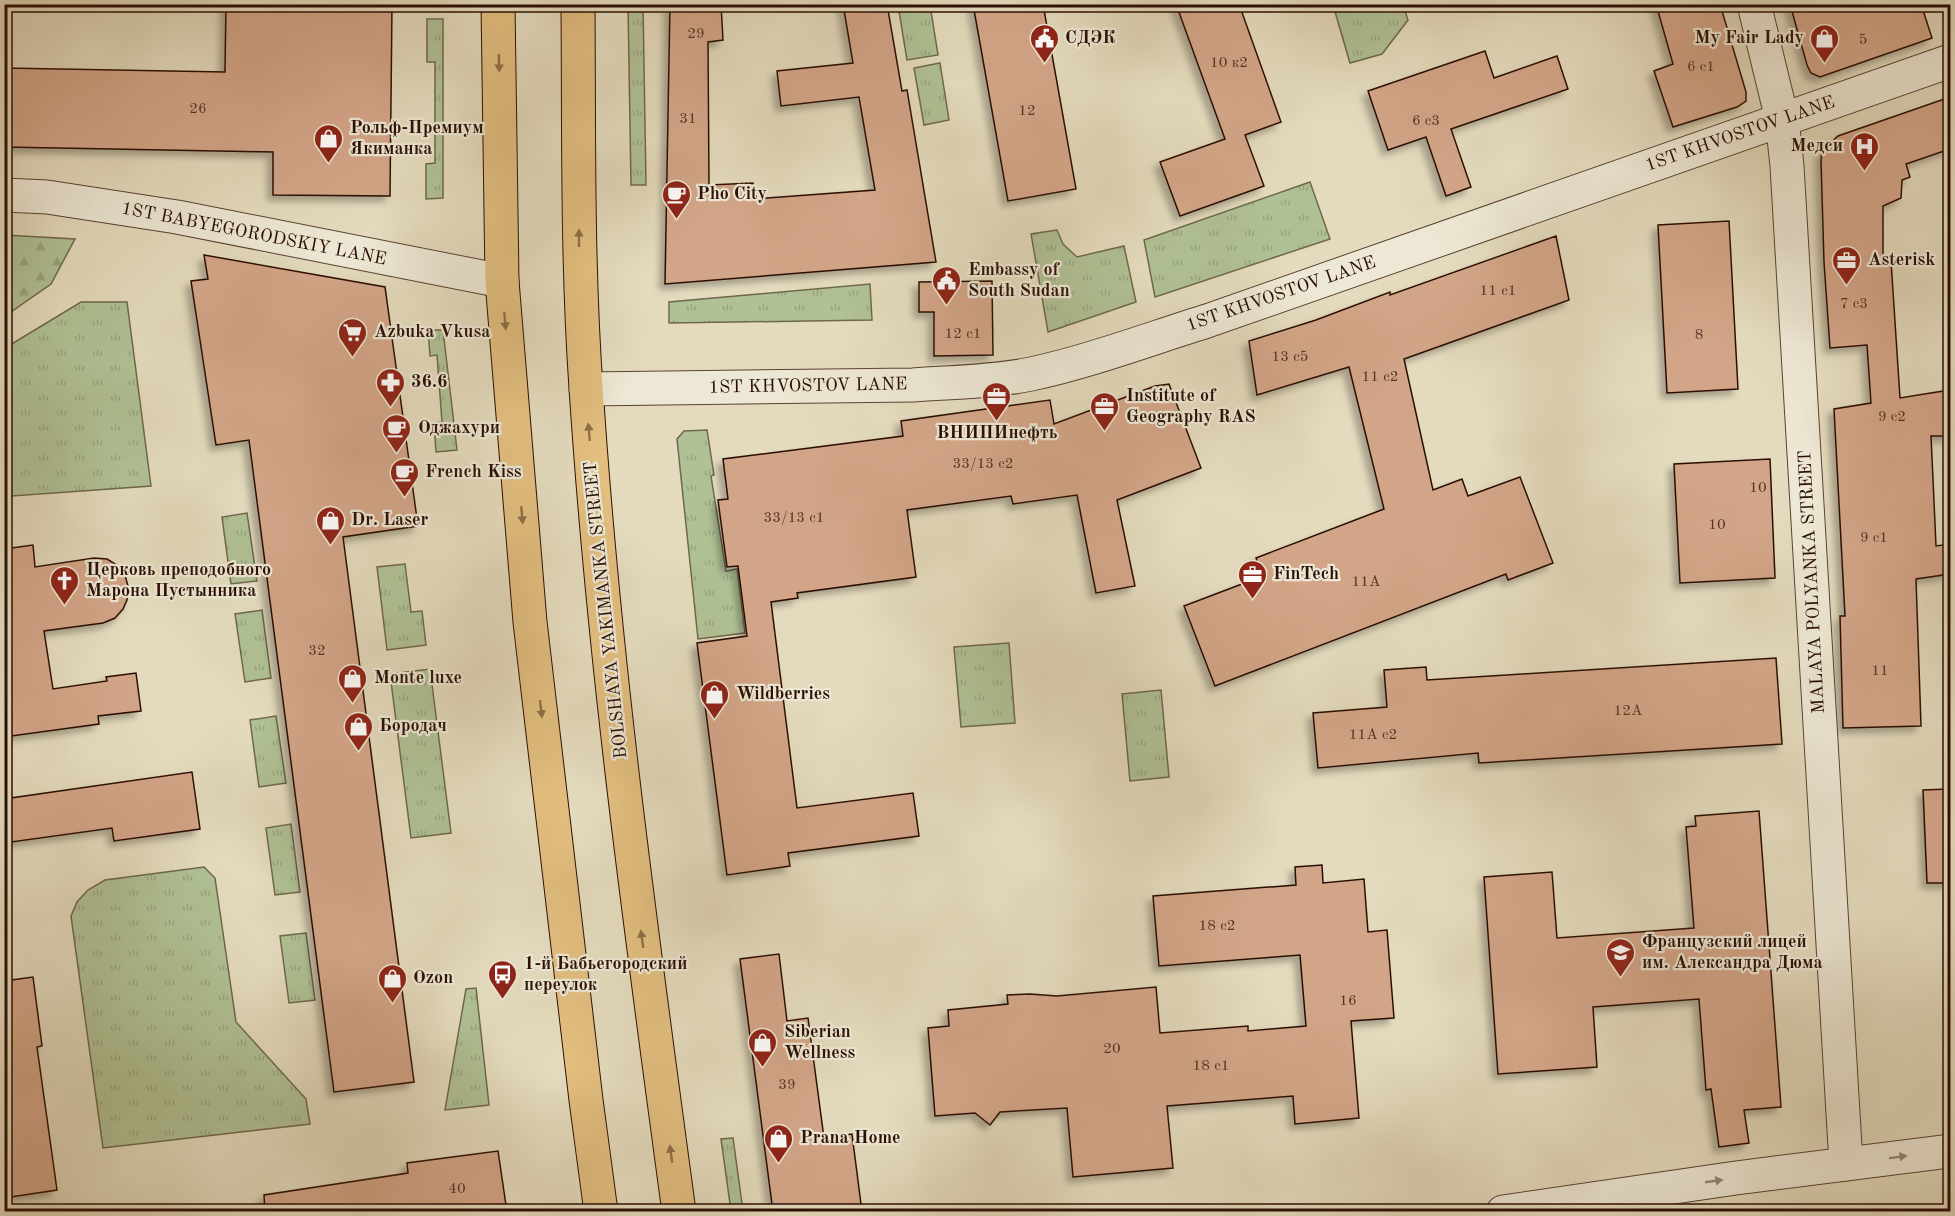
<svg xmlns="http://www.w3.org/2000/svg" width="1955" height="1216" viewBox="0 0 1955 1216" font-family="'Old Standard TT',serif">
	<defs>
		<pattern id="grass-tufts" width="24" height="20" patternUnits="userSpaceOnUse" patternTransform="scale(1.5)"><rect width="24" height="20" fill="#b0c195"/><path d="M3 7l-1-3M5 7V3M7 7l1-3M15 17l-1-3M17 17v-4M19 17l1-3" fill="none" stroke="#98a57f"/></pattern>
		<pattern id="forest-firs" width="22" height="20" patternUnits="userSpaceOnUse" patternTransform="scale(1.5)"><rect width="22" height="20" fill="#b0c195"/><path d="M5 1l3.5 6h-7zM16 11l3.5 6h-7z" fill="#98a57f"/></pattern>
		<filter id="shadow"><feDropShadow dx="-5.5" dy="5.5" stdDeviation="3" flood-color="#0004"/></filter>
	</defs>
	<rect width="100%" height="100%" fill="#e4dbbe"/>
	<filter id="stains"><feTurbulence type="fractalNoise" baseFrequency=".00333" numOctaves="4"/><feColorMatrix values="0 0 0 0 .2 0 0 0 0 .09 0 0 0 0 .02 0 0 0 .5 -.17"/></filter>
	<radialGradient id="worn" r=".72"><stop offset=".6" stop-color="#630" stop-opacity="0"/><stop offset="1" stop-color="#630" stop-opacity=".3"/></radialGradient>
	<g fill="url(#grass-tufts)" stroke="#6e684c" stroke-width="1.5">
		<path d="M628,5H643L646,185H631Z"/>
		<path d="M898,5H930L938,55L907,60Z"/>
		<path d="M1333,5H1403L1408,20L1382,54L1350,63Z"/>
		<path d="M427,19H443V198L426,199V164L435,163V62H427Z"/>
		<path d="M940,63L949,120L924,125L914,68Z"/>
		<path d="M1310,182L1330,239L1155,297L1144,240Z"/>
		<path d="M1057,230L1063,244L1077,257L1124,246L1136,302L1048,332L1031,234Z"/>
		<path d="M870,284L872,320L669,323V302Z"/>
		<path d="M81,302H127L151,486L12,496L4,460L5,348Z"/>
		<path d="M428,330H443L457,450L436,452L434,423L442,422L437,355L430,356Z"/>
		<path d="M707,430L714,475L711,476L726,571L737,569L745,633L698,639L677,439L684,431Z"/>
		<path d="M247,513L257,581L231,584L222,517Z"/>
		<path d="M405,564L411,612L422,611L426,645L387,650L377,567Z"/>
		<path d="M262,610L271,678L245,682L235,614Z"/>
		<path d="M1009,643L1015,723L961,727L954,647Z"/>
		<path d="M430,669L451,833L411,838L390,674Z"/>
		<path d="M1161,690L1169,777L1130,781L1122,694Z"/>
		<path d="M276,716L286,783L259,787L250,720Z"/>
		<path d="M291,824L300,892L275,895L266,828Z"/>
		<path d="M204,867L215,878L236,1022L306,1099L310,1124L103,1148L71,916L77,902L88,890L105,880Z"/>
		<path d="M306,933L315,1000L289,1003L280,936Z"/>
		<path d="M476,988L489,1105L445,1110L466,989Z"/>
		<path d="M733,1138L743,1211H731L721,1139Z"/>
	</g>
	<path fill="url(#forest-firs)" stroke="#6e684c" stroke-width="1.5" d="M4,235L75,239L51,284L5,316Z"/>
	<g fill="#d3a588" stroke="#2b0f04" stroke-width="1.5" filter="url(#shadow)">
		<path d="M226,4H392L390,196L273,195V152L4,147V68L225,72Z"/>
		<path d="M670,4H721L723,40L708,42L709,185L753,183L755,199L875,190L859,97L781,106L777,71L853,63L843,4H887L902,91L907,90L936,262L665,284Z"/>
		<path d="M973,4H1043L1076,189L1008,201Z"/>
		<path d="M1176,4H1239L1281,122L1245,135L1264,186L1180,216L1160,162L1225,139Z"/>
		<path d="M1656,4H1720L1746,92V101L1737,107L1673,127L1654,71L1673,64Z"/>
		<path d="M1790,4H1921L1932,38L1820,77L1811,73L1807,65Z"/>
		<path d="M1485,51L1494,78L1557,56L1568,89L1451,129L1471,187L1446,196L1426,137L1388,150L1368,91Z"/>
		<path d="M1950,97V149L1906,164L1910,177L1902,180L1901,198L1883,206V262L1891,261L1900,398L1950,390V436H1931L1936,546L1950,544V574L1916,579L1921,726L1843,728L1840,616H1845L1834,409L1871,403L1867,345L1830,348L1824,262L1821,161L1822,151L1838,136Z"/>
		<path d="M1729,221L1738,389L1667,393L1658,225Z"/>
		<path d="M1556,236L1569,300L1404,359L1433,490L1462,479L1468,496L1520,477L1553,563L1508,580L1506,574L1215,686L1184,606L1263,576L1256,558L1384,509L1349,367L1257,395L1249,341L1316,320L1390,292V295Z"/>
		<path d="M204,255L385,287L418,526L343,537L414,1082L334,1092L249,440L216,445L191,281L208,279Z"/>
		<path d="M992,281L993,355L934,356V312H919V282Z"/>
		<path d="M1169,384L1201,468L1117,500L1135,586L1096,593L1077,495L1013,504L1011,496L907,510L916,577L797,593L798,598L771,602L797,808L913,793L919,836L788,853L790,866L727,875L697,643L747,636L738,566L727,567L718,500L728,499L723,459L903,436L901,421L1050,400L1054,424L1155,386Z"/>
		<path d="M1770,459L1775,578L1680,583L1674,464Z"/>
		<path d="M33,545L35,567L94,558L107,559L117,565L125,575L128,586L127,600L123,609L115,618L103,623L44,631L53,689L107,681L106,677L136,673L141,711L98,716L99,724L4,737V549Z"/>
		<path d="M1776,658L1782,744L1479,763L1478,753L1318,768L1313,713L1387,707L1384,670L1426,667L1427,680Z"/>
		<path d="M192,772L200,829L114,841L112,828L4,843V799Z"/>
		<path d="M1950,789V883H1927L1923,790Z"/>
		<path d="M1759,811L1781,1107L1744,1110L1749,1143L1719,1147L1711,1089L1706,1090L1699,999L1593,1007L1597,1067L1498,1074L1484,877L1552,872L1557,938L1694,928L1686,827L1696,826L1695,816Z"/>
		<path d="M1322,865L1323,883L1364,879L1368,932L1387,930L1394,1018L1351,1021L1359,1118L1295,1124L1293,1096L1167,1106L1173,1168L1073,1177L1067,1108L1000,1112L990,1125L975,1113L935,1116L928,1028L949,1026L948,1010L1008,1004L1007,995L1030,994L1057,996L1156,987L1160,1033L1248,1026V1031L1306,1026L1300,955L1159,966L1153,896L1296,885L1295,867Z"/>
		<path d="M779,954L787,1021L808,1018L824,1138L852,1134L862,1212H773L740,959Z"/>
		<path d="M33,977L42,1046L37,1047L57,1190L4,1198V981Z"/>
		<path d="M498,1151L507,1212H265L264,1195L408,1173L407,1163Z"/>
	</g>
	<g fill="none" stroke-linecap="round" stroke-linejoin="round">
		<defs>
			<g id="street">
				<path d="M1754,4L1782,119L1787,166L1846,1164"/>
				<path d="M4,195L47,197L177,217L502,281"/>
				<path d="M586,389L913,385C952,382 993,382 1031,374C1091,361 1149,339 1207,321L1950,61"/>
				<path d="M1503,1212L1736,1178L1950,1151"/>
			</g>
			<g id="primary">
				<path d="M498,4L502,281L530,622L586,1100L601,1212"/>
				<path d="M578,4C579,132 577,260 586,388C604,664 642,938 679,1212"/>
			</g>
		</defs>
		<use href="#street" stroke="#594232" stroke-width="35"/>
		<use href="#primary" stroke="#2b0f04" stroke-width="35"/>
		<use href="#street" stroke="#ede8d5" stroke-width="33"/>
		<use href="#primary" stroke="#e2be7f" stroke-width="33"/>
	</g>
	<defs><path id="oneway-solid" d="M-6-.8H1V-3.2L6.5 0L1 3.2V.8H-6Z" transform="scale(1.5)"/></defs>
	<g fill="#906f48">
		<use href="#oneway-solid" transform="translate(499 63) rotate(89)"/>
		<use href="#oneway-solid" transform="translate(579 238) rotate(-90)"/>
		<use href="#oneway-solid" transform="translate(505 321) rotate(85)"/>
		<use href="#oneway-solid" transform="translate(589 432) rotate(-95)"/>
		<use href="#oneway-solid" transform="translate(522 515) rotate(85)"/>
		<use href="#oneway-solid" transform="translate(541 709) rotate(83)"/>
		<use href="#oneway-solid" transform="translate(642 939) rotate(-98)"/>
		<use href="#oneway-solid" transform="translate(671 1154) rotate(-98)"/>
	</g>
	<g fill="#968677">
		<use href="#oneway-solid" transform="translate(1898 1157) rotate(-7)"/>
		<use href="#oneway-solid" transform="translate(1714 1181) rotate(-8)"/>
	</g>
	<defs>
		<symbol id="civic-pin" viewBox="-11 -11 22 30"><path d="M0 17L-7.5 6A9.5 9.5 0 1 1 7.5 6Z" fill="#8f2418" stroke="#ede8d5"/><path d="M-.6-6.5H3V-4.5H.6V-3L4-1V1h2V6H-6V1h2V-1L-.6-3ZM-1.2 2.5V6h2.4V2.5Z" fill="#fff"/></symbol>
		<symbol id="shop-pin" viewBox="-11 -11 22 30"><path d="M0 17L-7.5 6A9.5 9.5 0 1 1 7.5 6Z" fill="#8f2418" stroke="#ede8d5"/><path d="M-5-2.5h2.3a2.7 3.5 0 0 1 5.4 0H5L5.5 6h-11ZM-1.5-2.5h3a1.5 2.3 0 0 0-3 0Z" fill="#fff"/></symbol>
		<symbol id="hospital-pin" viewBox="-11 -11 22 30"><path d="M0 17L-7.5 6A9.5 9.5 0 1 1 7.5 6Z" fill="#8f2418" stroke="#ede8d5"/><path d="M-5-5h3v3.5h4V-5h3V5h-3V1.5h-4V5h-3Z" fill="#fff"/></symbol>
		<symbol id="cafe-pin" viewBox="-11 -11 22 30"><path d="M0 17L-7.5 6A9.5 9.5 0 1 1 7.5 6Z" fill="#8f2418" stroke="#ede8d5"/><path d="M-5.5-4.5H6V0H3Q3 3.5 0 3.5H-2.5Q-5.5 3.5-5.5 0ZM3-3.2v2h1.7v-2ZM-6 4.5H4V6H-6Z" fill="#fff"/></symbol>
		<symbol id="office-pin" viewBox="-11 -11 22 30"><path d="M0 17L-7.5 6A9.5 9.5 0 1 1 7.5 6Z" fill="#8f2418" stroke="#ede8d5"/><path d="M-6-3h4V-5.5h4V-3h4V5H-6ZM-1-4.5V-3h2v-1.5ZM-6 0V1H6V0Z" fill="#fff"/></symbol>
		<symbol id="supermarket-pin" viewBox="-11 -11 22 30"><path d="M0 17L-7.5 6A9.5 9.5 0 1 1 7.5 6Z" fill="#8f2418" stroke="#ede8d5"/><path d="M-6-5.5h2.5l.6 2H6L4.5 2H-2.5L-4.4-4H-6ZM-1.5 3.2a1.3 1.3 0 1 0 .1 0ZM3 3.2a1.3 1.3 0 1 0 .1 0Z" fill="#fff"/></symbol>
		<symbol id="pharmacy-pin" viewBox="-11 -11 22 30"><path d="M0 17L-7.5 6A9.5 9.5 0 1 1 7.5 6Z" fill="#8f2418" stroke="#ede8d5"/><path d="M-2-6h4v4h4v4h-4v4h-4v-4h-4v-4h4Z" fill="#fff"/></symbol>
		<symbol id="church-pin" viewBox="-11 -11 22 30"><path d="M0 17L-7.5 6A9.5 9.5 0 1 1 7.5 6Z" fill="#8f2418" stroke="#ede8d5"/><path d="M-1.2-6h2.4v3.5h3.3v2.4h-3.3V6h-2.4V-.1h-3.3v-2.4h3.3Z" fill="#fff"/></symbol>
		<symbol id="school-pin" viewBox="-11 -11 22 30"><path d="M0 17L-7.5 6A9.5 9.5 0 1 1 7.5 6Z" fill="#8f2418" stroke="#ede8d5"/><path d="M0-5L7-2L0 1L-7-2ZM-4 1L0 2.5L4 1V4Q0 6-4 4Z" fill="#fff"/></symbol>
		<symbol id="bus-pin" viewBox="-11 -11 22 30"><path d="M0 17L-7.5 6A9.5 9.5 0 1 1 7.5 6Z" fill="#8f2418" stroke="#ede8d5"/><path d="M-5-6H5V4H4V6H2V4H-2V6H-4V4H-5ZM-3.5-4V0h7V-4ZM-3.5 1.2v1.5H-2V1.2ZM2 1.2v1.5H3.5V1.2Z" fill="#fff"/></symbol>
	</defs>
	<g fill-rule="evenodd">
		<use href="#civic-pin" x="1028" y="22" width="33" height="45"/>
		<use href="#shop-pin" x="1808" y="22" width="33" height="45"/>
		<use href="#shop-pin" x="312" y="122" width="33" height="45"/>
		<use href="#hospital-pin" x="1848" y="130" width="33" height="45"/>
		<use href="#cafe-pin" x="660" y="178" width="33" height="45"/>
		<use href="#office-pin" x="1830" y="244" width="33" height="45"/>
		<use href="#civic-pin" x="930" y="264" width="33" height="45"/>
		<use href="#supermarket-pin" x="336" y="316" width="33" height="45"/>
		<use href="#pharmacy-pin" x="374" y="366" width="33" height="45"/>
		<use href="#office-pin" x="980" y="380" width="33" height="45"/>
		<use href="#office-pin" x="1088" y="390" width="33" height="45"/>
		<use href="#cafe-pin" x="380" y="412" width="33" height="45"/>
		<use href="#cafe-pin" x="388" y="456" width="33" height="45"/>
		<use href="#shop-pin" x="314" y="504" width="33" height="45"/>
		<use href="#office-pin" x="1236" y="558" width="33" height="45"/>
		<use href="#church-pin" x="48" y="564" width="33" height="45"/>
		<use href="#shop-pin" x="336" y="662" width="33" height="45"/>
		<use href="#shop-pin" x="698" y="678" width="33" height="45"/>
		<use href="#shop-pin" x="342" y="710" width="33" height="45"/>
		<use href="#school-pin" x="1604" y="936" width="33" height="45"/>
		<use href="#bus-pin" x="486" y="958" width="33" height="45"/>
		<use href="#shop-pin" x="376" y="962" width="33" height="45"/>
		<use href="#shop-pin" x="746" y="1026" width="33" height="45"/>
		<use href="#shop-pin" x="762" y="1122" width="33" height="45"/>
	</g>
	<g text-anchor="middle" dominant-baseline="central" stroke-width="4.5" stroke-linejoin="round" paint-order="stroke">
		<g font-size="15" fill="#553425">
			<text x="696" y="34">29</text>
			<text x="1863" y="40">5</text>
			<text x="1229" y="63">10 к2</text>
			<text x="1701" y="67">6 с1</text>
			<text x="198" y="109">26</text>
			<text x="1027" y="111">12</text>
			<text x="688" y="119">31</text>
			<text x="1426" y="121">6 с3</text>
			<text x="1498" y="291">11 с1</text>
			<text x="1854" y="304">7 с3</text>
			<text x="963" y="334">12 с1</text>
			<text x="1699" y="335">8</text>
			<text x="1290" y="357">13 с5</text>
			<text x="1380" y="377">11 с2</text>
			<text x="1892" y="417">9 с2</text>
			<text x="983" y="464">33/13 с2</text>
			<text x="1758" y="488">10</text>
			<text x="794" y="518">33/13 с1</text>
			<text x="1717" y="525">10</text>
			<text x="1874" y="538">9 с1</text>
			<text x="1366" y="582">11А</text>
			<text x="317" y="651">32</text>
			<text x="1880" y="671">11</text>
			<text x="1628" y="711">12А</text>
			<text x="1373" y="735">11А с2</text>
			<text x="1217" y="926">18 с2</text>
			<text x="1348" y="1001">16</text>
			<text x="1112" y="1049">20</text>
			<text x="1211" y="1066">18 с1</text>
			<text x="787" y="1085">39</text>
			<text x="457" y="1189">40</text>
		</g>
		<g font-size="18" font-weight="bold" fill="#2b0f04" stroke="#ede8d5" text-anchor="start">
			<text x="1065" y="38">СДЭК</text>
			<text x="1804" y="38" text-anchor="end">My Fair Lady</text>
			<text x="350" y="128">Рольф-Премиум<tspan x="350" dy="21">Якиманка</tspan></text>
			<text x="1843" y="146" text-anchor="end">Медси</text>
			<text x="697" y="194">Pho City</text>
			<text x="1868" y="260">Asterisk</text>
			<text x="968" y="270">Embassy of<tspan x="968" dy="21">South Sudan</tspan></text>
			<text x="374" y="332">Azbuka Vkusa</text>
			<text x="411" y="382">36.6</text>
			<text x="1126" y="396">Institute of<tspan x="1126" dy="21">Geography RAS</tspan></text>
			<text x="418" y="428">Оджахури</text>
			<text x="997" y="433" text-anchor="middle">ВНИПИнефть</text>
			<text x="425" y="472">French Kiss</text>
			<text x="351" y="520">Dr. Laser</text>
			<text x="86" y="570">Церковь преподобного<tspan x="86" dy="21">Марона Пустынника</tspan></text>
			<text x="1273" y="574">FinTech</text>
			<text x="374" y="678">Monte luxe</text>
			<text x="736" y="694">Wildberries</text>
			<text x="379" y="726">Бородач</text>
			<text x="1642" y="942">Французский лицей<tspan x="1642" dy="21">им. Александра Дюма</tspan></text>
			<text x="524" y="964">1-й Бабьегородский<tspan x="524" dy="21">переулок</tspan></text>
			<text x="413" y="978">Ozon</text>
			<text x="784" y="1032">Siberian<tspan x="784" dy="21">Wellness</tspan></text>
			<text x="800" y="1138">Prana Home</text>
		</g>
		<g font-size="18" fill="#2b0f04" stroke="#ede8d5">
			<text transform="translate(1740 134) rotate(-19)">1ST KHVOSTOV LANE</text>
			<text transform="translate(254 234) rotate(11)">1ST BABYEGORODSKIY LANE</text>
			<text transform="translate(1281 294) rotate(-19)">1ST KHVOSTOV LANE</text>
			<text transform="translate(808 386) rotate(-1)">1ST KHVOSTOV LANE</text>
			<text transform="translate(1812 582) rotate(-93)">MALAYA POLYANKA STREET</text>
			<text transform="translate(606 610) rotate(-96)">BOLSHAYA YAKIMANKA STREET</text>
		</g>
	</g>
	<rect width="1955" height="1216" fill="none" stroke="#e4dbbe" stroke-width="24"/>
	<rect x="6" y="6" width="1943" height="1204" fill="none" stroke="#2b0f04" stroke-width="3"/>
	<rect x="12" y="12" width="1931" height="1192" fill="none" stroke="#2b0f04" stroke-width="1.5"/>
	<rect width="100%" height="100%" filter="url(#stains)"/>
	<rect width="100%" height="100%" fill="url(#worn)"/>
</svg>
